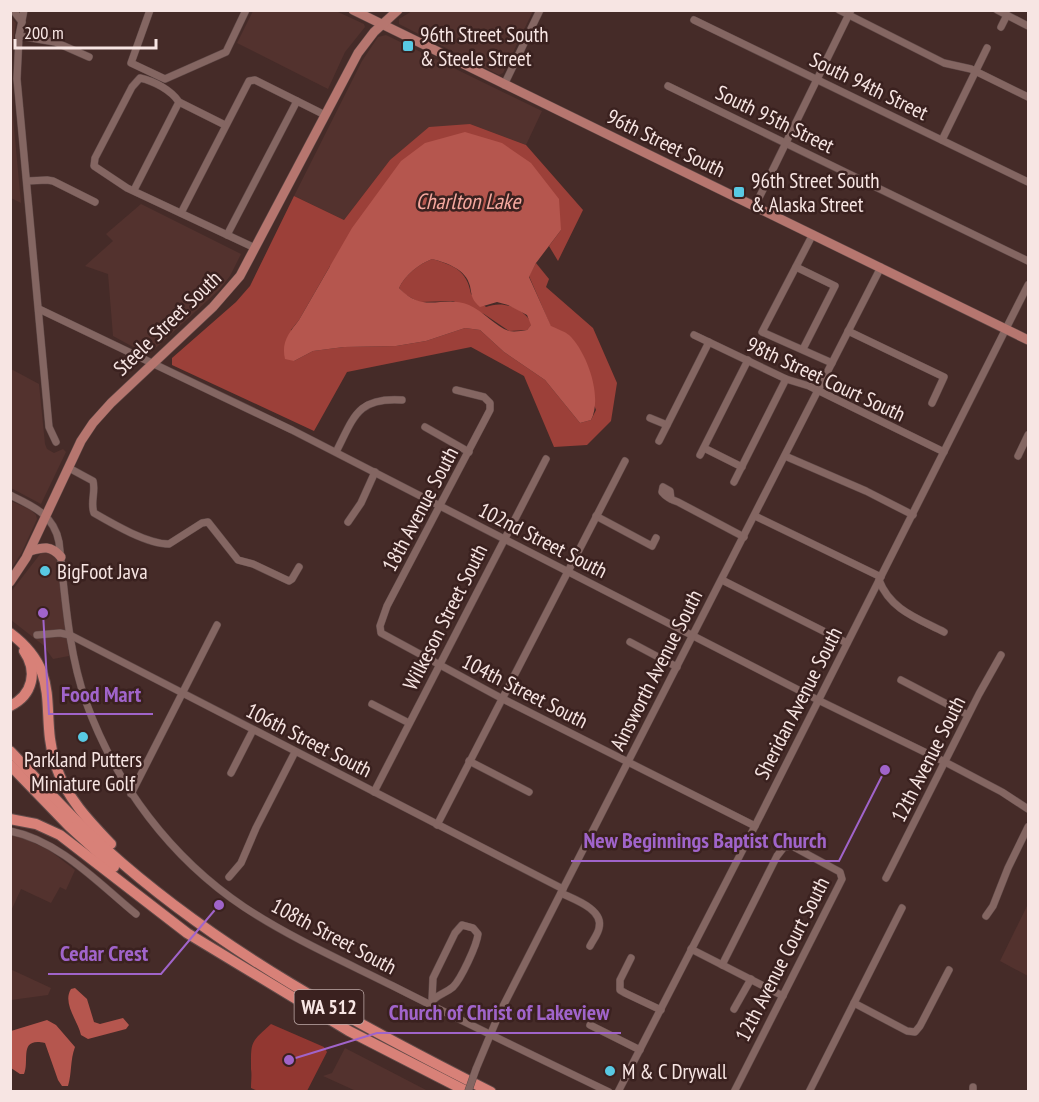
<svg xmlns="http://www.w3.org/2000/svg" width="1039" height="1102" viewBox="0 0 1039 1102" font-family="'PT Sans Narrow',sans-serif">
	<rect width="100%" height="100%" fill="#452b28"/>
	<g fill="#53322e">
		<path d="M253,11H336L364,24L365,27L345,52L328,89L237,43Z"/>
		<path d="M412,11V10L533,11L503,73L499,75L399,24V19Z"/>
		<path d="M10,17L16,23L11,57L12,106L21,203L11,198Z"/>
		<path d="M386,35L542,111L526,145L470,124L390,160L344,220L294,196L362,61L378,37Z"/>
		<path d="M141,204L241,254L230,276L219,290L148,355L113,336L108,274L85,266L113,241L106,234Z"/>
		<path d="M11,369L39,384L45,444L47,449L54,453L63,449L66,452L41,504L11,488Z"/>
		<path d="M11,501L31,510L36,515L37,519L22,552L11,569Z"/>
		<path d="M50,551L57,560L69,656L53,659L43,645L11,620L10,593L41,553Z"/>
		<path d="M11,834L22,837L49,850L75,870L66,890L60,887L51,903L21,889L11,911Z"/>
		<path d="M1028,904V976L1000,961Z"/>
		<path d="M10,969L51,988L48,995L11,1000Z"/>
		<path d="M345,1048L428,1091H356L323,1076L332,1073Z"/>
	</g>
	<path fill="#923731" d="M271,1024L324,1047L327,1052L307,1091H258L251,1088C251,1081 252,1075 251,1069C251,1041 250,1043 271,1024Z"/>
	<g fill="#9c4039">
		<path d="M470,124L526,145L583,210L558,261L549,246L561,230L330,266L299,320L291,330L294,361L313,351L344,347L396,346L426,341L465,328L480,330L504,352L545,380L580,423L591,420L596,410L568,335L551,327L529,276L536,263L549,279L546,287L593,328L617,383L611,421L587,445L554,447L524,376L471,347L347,372L314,431L172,365V358L236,302L250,286L294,196L344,220L390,160L429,127Z"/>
		<path d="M432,259C453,265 467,270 471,294L486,307C503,300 524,308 532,324L527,330L509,331L484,314L453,301L419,302L406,295L399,288C405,275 419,264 432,259Z"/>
	</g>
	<g fill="#b5564e" fill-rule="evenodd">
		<path d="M465,132L502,143L531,163L559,199L561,230L536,263L529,277L551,326C557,329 564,331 569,335C587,352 603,397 591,420L580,423L545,380L504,352L480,330L465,328L426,341L396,346L344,347L313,351L294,361L285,359C281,342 289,333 299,320L352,228L401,161L425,143ZM432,259C447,263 466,269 470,286C472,297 472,300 480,307L497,302L508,305L527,315L531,325L527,330C522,331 514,332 509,331C496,327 483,311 469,305C442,294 425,315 399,288C405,275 419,264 432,259Z"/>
		<path d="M75,988L87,999L94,1022L100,1024L123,1018L129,1025L126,1029L88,1039L81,1035C78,1021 62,1003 71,989Z"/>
		<path d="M47,1020L56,1025L75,1047C70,1060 72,1073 68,1086H62L58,1080L45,1043C18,1037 30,1061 24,1074H20L11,1068V1031Z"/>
	</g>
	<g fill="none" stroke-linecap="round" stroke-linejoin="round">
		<defs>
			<g id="minor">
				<path d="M13,10L22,22"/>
				<path d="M24,10L19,36L17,79L49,427L56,442"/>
				<path d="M150,10L131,63L165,79L226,52L246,10"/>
				<path d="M839,10L944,63L971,69L1028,97"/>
				<path d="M997,10L1028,26"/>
				<path d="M694,20L1028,182"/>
				<path d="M1001,27L1007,15"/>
				<path d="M19,36L55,42L89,57"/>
				<path d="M504,85L540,10"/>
				<path d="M668,86L1028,261"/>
				<path d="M225,125L179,102C171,90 154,81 140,78L132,87L95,158L94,166L127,188L255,248"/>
				<path d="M942,140L987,48"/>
				<path d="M27,181L47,180L53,181L95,202"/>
				<path d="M134,190L179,102"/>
				<path d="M755,206L851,10"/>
				<path d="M181,213L249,81L255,80L325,115"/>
				<path d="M813,234L762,332L832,363"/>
				<path d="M227,235L297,101"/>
				<path d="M796,267L835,286L803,349"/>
				<path d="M39,309L292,430L818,700L945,762L1002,792L1028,809"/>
				<path d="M848,331L944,377L932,403"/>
				<path d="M694,335L786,379L809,386L944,452"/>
				<path d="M456,390L484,397L490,403V410L387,606L380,626L381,633L501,698L755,826"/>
				<path d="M650,418L667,425"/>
				<path d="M425,427L469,452"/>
				<path d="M659,441L709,342"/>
				<path d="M704,448L742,467"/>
				<path d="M336,452C354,417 357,397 402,400"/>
				<path d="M700,455L748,360"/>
				<path d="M785,456L866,491L913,515"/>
				<path d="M1018,456L1028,435"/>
				<path d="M69,468L93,481C96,491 90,503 94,513C113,524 147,544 169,544L202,523L208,522L238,560L253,564L289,581L292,579L299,567"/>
				<path d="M734,482L786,379"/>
				<path d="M10,495C33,506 54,515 59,542C65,595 68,651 86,702C116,785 171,858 244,907C291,938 343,961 393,986C464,1022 536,1057 609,1092"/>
				<path d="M671,499L670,491L663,487L662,492C666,497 672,500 678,502L744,537"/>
				<path d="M596,516L652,546L656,538"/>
				<path d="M755,516L881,577"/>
				<path d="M348,522L361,503L375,472"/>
				<path d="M722,580L847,643"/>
				<path d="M879,580C890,610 919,619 944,632"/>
				<path d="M37,635L60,633L70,635L563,889"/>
				<path d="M630,642L677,667"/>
				<path d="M901,680L968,715"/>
				<path d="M372,704L409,723"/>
				<path d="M469,761L529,792"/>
				<path d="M231,773L253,730"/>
				<path d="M374,792L546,459"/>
				<path d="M131,794L217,625"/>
				<path d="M437,825L625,461"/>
				<path d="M10,831C60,841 98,883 136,914"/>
				<path d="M229,877L241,863L256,828L295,752"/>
				<path d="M886,878L979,694L1001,655"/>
				<path d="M561,893C573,899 604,909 599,928C598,934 593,940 590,946"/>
				<path d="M986,916L993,906L1008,868L1028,827"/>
				<path d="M691,949L783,996"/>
				<path d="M631,958L620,980V990L625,993L661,1010"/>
				<path d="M722,965L777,856L784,847L792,846L840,872L842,879L838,887L734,1092"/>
				<path d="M854,1003L907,1031L915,1032L920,1026L949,970"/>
				<path d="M430,1004C436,994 445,994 453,987C461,979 477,945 478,934L473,928L462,925L455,933L433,978L432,1000"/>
				<path d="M734,1009L751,979"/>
				<path d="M590,1025L640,1050"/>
				<path d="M476,1069L499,1014L881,267"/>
				<path d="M618,1092L755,826L1028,285"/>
				<path d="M809,1092L902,908"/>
				<path d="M973,1092V1087"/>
			</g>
			<g id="major">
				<path d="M353,10L1028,340"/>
				<path d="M30,551C43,547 51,545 61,557"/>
				<path d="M10,582L26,558L81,441L93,423L111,403L213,307L240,276L358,53L374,32L398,10"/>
			</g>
			<g id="highway">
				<path d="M10,633C65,674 38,712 56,766C66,797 89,821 111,844"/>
				<path d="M10,706C33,695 38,671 24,651"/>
				<path d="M10,751C42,784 72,819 106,849C220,952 355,1023 491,1092"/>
				<path d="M10,765L69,826L114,867"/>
				<path d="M10,819L36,824L60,835L187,933L349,1031L468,1092"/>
			</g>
		</defs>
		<use href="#minor" stroke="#604a48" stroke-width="8"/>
		<use href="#major" stroke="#604a48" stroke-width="10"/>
		<use href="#highway" stroke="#604a48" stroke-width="12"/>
		<use href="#minor" stroke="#846662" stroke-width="7"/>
		<use href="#major" stroke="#b6766f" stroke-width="9"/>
		<use href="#highway" stroke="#d88178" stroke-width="10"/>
		<defs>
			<path id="minor-bridge" d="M468,1092L476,1069"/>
		</defs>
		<use href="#minor-bridge" stroke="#604a48" stroke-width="8" stroke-linecap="butt"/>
		<use href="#minor-bridge" stroke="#846662" stroke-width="7"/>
	</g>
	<g fill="#58c9e3" stroke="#3a211f" stroke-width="2">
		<rect x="402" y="40" width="12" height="12" rx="3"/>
		<rect x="733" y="186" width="12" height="12" rx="3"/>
		<circle cx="45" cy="571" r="6"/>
		<circle cx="83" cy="737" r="6"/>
		<circle cx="610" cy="1071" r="6"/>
	</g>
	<g text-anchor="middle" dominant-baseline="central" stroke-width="5" stroke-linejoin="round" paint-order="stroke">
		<rect fill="#3a211f" stroke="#beaaa8" stroke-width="1.5" x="294.5" y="990" width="69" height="34" rx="4.5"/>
		<g font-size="20" font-weight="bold" fill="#f7e5e3">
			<text x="329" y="1007">WA 512</text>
		</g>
		<g font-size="21" fill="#f7e5e3" stroke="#3a211f" text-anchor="start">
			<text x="420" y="34">96th Street South<tspan x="420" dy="24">&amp; Steele Street</tspan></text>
			<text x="751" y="180">96th Street South<tspan x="751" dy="24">&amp; Alaska Street</tspan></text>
			<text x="57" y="571">BigFoot Java</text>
			<text x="83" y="759" text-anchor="middle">Parkland Putters<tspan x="83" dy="24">Miniature Golf</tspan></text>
			<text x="622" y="1071">M &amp; C Drywall</text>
		</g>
		<g font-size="21" fill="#f7e5e3" stroke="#3a211f">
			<text transform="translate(869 86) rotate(26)">South 94th Street</text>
			<text transform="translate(775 119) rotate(26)">South 95th Street</text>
			<text transform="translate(666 143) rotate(26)">96th Street South</text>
			<text transform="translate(167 323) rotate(-44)">Steele Street South</text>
			<text transform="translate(826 379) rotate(25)">98th Street Court South</text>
			<text transform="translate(420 509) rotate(-62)">18th Avenue South</text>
			<text transform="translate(543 540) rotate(27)">102nd Street South</text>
			<text transform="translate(445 617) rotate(-63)">Wilkeson Street South</text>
			<text transform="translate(656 670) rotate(-63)">Ainsworth Avenue South</text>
			<text transform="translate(525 691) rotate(27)">104th Street South</text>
			<text transform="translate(798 703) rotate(-63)">Sheridan Avenue South</text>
			<text transform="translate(309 740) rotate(27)">106th Street South</text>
			<text transform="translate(928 759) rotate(-63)">12th Avenue South</text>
			<text transform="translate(334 936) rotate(28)">108th Street South</text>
			<text transform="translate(782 959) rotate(-63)">12th Avenue Court South</text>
		</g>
		<g font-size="22" font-style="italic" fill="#f5a89f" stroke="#3a211f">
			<text x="468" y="201">Charlton Lake</text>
		</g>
	</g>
	<path fill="none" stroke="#a064ca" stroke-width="2" d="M43 613L49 714H153M885 770L839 861H571M219 905L161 974H48M289 1060L377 1033H621"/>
	<g fill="#a064ca" stroke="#3a211f" stroke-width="2">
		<circle cx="43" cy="613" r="6"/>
		<circle cx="885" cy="770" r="6"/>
		<circle cx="219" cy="905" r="6"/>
		<circle cx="289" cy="1060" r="6"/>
	</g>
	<g font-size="22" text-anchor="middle" font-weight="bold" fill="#a064ca" stroke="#3a211f" stroke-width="5" stroke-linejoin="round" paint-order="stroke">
		<text x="101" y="702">Food Mart</text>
		<text x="705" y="848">New Beginnings Baptist Church</text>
		<text x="104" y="961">Cedar Crest</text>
		<text x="499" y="1020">Church of Christ of Lakeview</text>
	</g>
	<rect width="1039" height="1102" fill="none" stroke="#f7e5e3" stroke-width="24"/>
	<path d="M15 39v9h141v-9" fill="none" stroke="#f7e5e3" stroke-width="3"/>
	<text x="24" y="39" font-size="18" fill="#f7e5e3" stroke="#3a211f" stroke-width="4.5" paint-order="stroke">200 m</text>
</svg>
